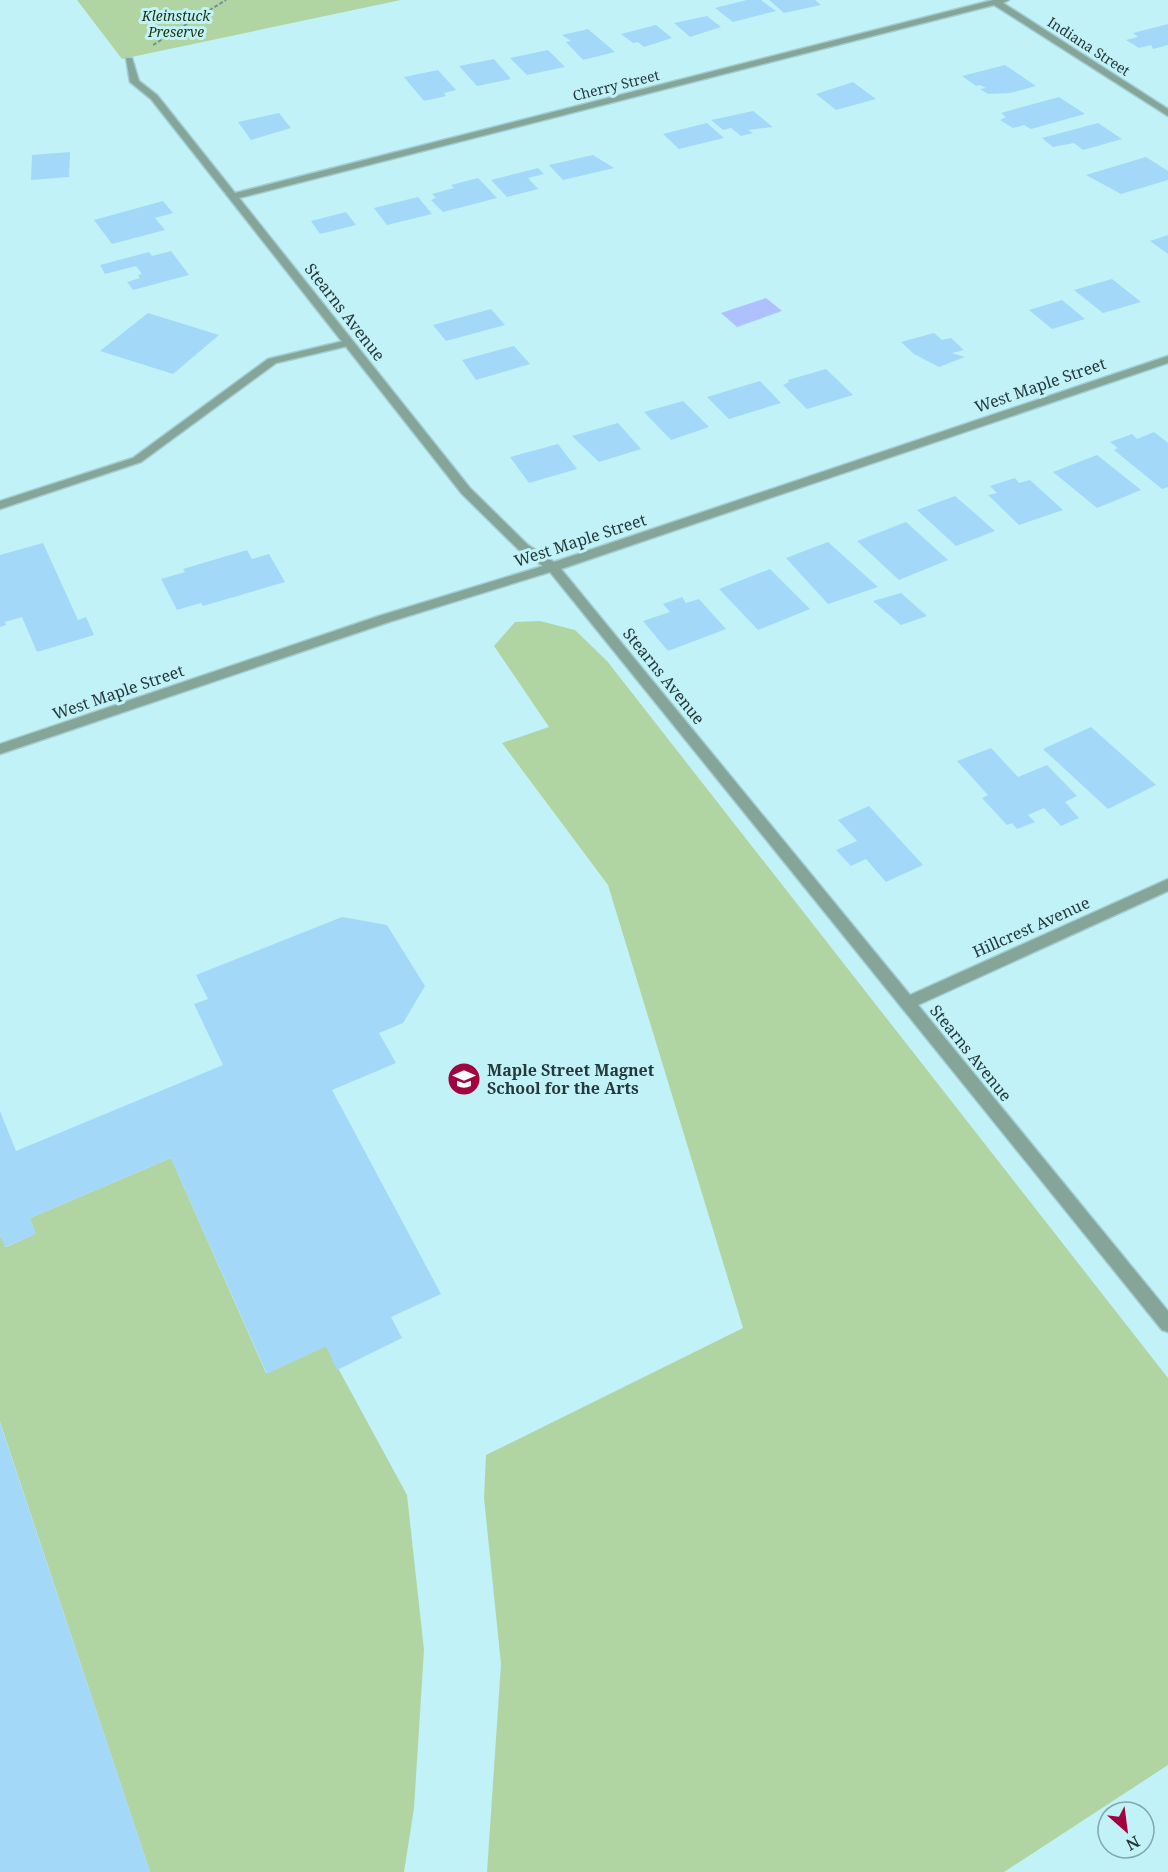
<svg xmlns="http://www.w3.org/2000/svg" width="1168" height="1872" viewBox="0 0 1168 1872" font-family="'Noto Serif',serif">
	<rect width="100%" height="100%" fill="#c1f2f7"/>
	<g fill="#b1d5a2">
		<path d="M77,0H401L122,59Z"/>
		<path d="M540,621L575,630L607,661L1168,1378V1765L1004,1872H487L501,1664L484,1498L486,1455L743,1328L608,885L502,743L549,727L494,646L515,622Z"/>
		<path d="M171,1158L266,1373L326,1346L407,1495L424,1650L414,1808L404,1872H150L0,1422V1235L6,1247L35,1234L30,1218Z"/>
	</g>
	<path fill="#aec1fe" d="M766,298L782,311L737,327L721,313Z"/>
	<g fill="#a4d8f9">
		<path d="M747,0H761L776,11L733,22L715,8Z"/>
		<path d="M769,0H815L821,5L784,13Z"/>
		<path d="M707,16L721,27L690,37L674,23Z"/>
		<path d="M1168,24V45L1153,49L1151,45L1139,48L1126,40L1138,37L1133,33Z"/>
		<path d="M656,25L672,38L644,47L638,42L633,43L621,34Z"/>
		<path d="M588,29L615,52L583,60L566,42L571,41L562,35Z"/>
		<path d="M548,50L565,67L527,75L510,58Z"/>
		<path d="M494,59L511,79L477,86L459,66Z"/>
		<path d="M1005,65L1036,86L1010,93L988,94L980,89L986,88L980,85L976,86L962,76Z"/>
		<path d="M438,70L456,90L444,93L446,96L424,101L404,77Z"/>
		<path d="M853,82L876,99L836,110L816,94Z"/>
		<path d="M1059,97L1085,114L1031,129L1024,125L1013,128L1000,120L1006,117L1001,113Z"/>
		<path d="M753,111L773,127L748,130L753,133L741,136L731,128L723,130L711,120Z"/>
		<path d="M279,113L291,128L251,140L238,122Z"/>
		<path d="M707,123L724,138L679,149L663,134Z"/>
		<path d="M1098,123L1122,139L1083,150L1074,143L1053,147L1042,138Z"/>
		<path d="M70,152L69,177L31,180L32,155Z"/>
		<path d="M593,155L614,168L563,180L549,165Z"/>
		<path d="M1146,157L1168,171V180L1121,194L1086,175Z"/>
		<path d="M538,168L544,174L528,178L538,189L507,197L491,180Z"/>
		<path d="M478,178L497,198L443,212L431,200L436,198L432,194L454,188L451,185Z"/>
		<path d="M418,197L432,214L387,225L374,208Z"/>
		<path d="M163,201L173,213L155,218L165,230L112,244L94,220Z"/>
		<path d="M346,212L356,225L320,234L311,221Z"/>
		<path d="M1168,235V254L1150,241Z"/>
		<path d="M171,251L189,275L133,290L127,282L140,278L138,275L142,274L136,266L105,274L100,265L149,252L152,256Z"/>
		<path d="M1112,279L1141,302L1103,313L1074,290Z"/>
		<path d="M1062,300L1085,319L1052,329L1029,310Z"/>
		<path d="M491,309L505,325L446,341L433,325Z"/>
		<path d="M148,313L219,335L173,374L100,351Z"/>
		<path d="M934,333L942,340L951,338L964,350L952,353L965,357L939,367L914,354L901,342Z"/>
		<path d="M514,346L530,364L476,380L462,360Z"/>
		<path d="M826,369L853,395L807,409L783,385L789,382L788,380Z"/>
		<path d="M760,381L781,403L729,419L707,397Z"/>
		<path d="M683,401L709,427L671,440L644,412Z"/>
		<path d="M618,423L641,449L599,462L572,436Z"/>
		<path d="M1154,432L1168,443V487L1162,489L1114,450L1118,448L1110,442L1132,434L1137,439Z"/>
		<path d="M558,444L577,469L529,483L510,457Z"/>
		<path d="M1097,455L1141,490L1097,508L1053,472Z"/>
		<path d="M1015,478L1019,483L1030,480L1063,510L1019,525L988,495L997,493L990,486Z"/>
		<path d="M955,496L995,531L956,546L917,510Z"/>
		<path d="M906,522L948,560L899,580L857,541Z"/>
		<path d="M828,542L878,587L828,604L786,558Z"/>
		<path d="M43,543L78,620L86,617L94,635L37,652L22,617L5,622L6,625L0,627V555Z"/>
		<path d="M247,550L252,559L269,554L285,582L203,606L201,603L177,610L161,579L185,572L183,569Z"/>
		<path d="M770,569L810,609L758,630L719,589Z"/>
		<path d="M901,593L927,616L901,625L873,601Z"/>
		<path d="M682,597L686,603L699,599L726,629L668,651L643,621L670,612L663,604Z"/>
		<path d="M1091,727L1156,785L1108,809L1043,749Z"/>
		<path d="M991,748L1018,777L1047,765L1077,796L1065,802L1079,818L1061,826L1044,808L1028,815L1035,822L1017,829L1012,823L1007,825L982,798L988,795L957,761Z"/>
		<path d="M869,806L923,865L886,882L866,859L851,866L836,850L857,841L838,820Z"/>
		<path d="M342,917L387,925L425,986L403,1023L379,1033L396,1063L332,1090L441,1294L391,1317L402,1338L337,1370L326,1346L267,1374L171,1158L30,1218L36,1234L5,1247L0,1235V1111L16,1151L223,1065L194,1004L208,999L196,975Z"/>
		<path d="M0,1423L150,1872H0Z"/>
	</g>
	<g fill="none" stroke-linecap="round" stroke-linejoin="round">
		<defs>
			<path id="service" d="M348,340L352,341V345L276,363L141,462L0,509V501L133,458L268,359Z"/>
			<path id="minor" d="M993,0H1009L1003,3L1168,109V116L994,5L239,198L470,488L528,545L554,562L1168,356V363L561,569L910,995L1168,879V891L918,1005L1168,1311V1332L1162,1330L550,572L389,622L0,754V744L379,616L543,566L520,551L462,494L151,99L130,82L126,58H132L139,81L157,95L235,193Z"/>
		</defs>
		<use href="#service" stroke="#a2cdd1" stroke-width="3"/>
		<use href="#minor" stroke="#a2cdd1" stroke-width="3"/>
		<path stroke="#729498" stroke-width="2" stroke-dasharray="4 2" stroke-linecap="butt" d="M153,45L226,0"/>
		<use href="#service" fill="#85a599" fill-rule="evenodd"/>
		<use href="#minor" fill="#85a599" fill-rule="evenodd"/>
	</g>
	<defs>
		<symbol id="school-disc" viewBox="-11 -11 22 22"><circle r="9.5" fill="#a2043d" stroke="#c1f2f7"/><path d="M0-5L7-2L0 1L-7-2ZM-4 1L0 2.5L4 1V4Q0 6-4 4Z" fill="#fff"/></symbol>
	</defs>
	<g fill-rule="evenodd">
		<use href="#school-disc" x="445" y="1060" width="38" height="38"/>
	</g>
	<g text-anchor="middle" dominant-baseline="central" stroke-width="6" stroke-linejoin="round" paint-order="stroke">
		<g font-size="14" font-style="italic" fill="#1b340d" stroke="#c1f2f7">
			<text x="176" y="15">Kleinstuck<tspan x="176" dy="16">Preserve</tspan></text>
		</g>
		<g font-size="14" fill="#25383a" stroke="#c1f2f7">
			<text transform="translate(1089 46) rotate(33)">Indiana Street</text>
			<text transform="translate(616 85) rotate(-14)">Cherry Street</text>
		</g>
		<g font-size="16" fill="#25383a" stroke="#c1f2f7">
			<text transform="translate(345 312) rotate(52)">Stearns Avenue</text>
			<text transform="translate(1040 385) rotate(-19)">West Maple Street</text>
			<text transform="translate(580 540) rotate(-18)">West Maple Street</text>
			<text transform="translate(664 676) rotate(51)">Stearns Avenue</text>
			<text transform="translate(118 692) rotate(-19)">West Maple Street</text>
			<text transform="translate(1031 927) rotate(-24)">Hillcrest Avenue</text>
			<text transform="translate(971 1053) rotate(51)">Stearns Avenue</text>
		</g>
		<g font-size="16" font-weight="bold" fill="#25383a" stroke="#c1f2f7" text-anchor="start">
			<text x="487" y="1070">Maple Street Magnet<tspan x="487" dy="18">School for the Arts</tspan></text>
		</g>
	</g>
	<g transform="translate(1126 1830) rotate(152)"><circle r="28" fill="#c1f2f7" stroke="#83a8ab" stroke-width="1.5"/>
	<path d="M0-4.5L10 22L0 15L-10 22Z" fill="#a2043d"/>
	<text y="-9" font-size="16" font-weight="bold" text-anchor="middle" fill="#25383a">N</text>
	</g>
</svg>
